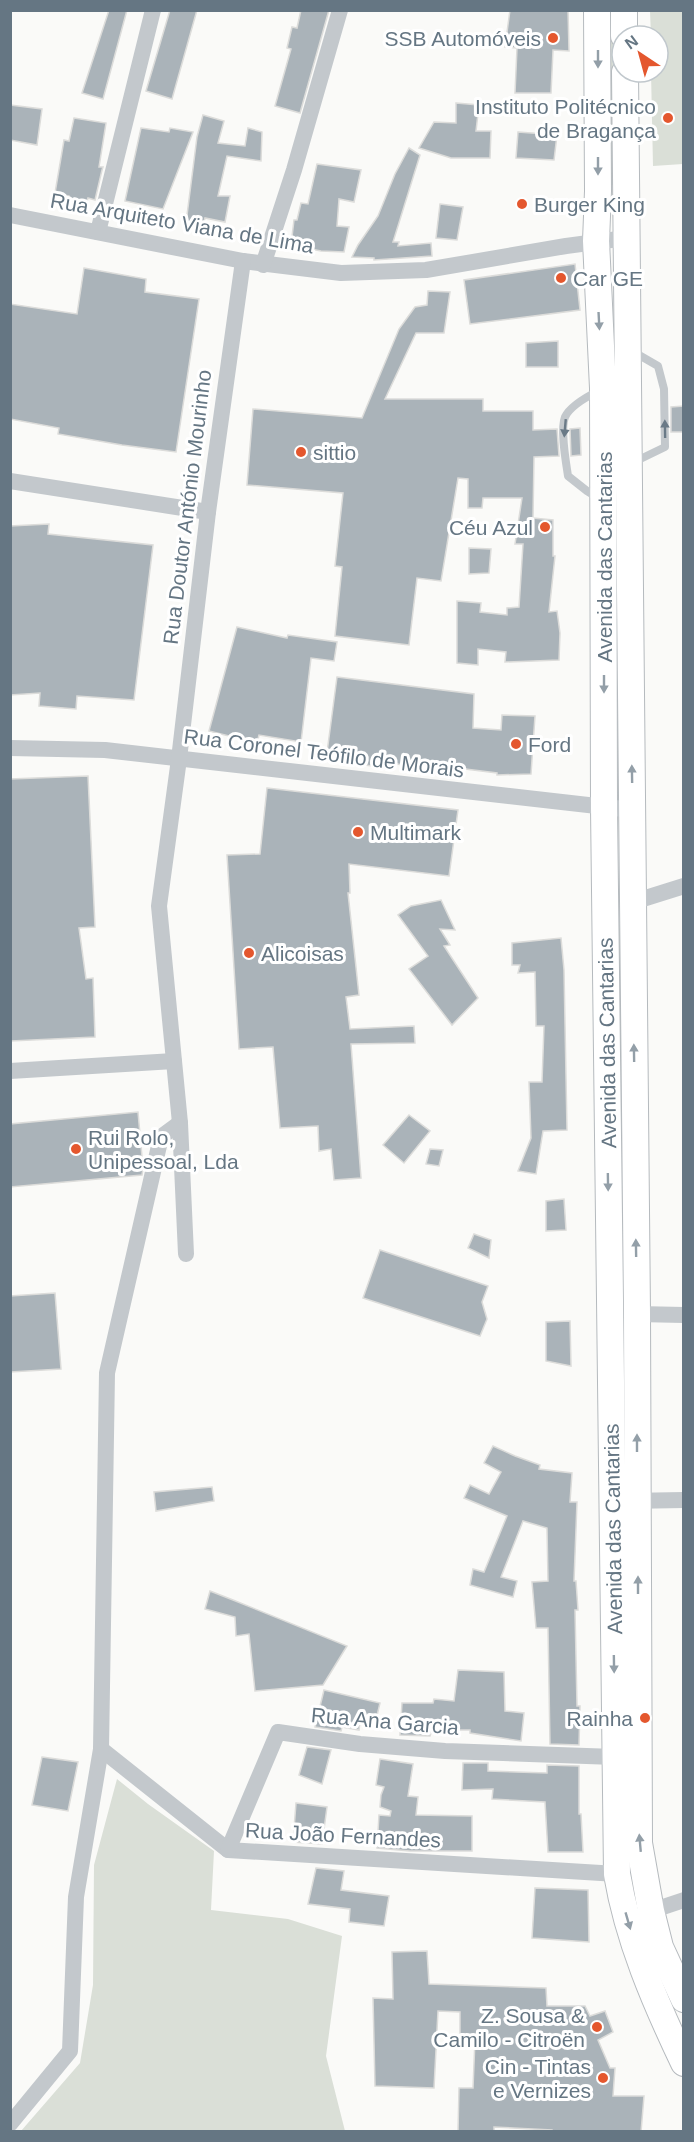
<svg xmlns="http://www.w3.org/2000/svg" width="694" height="2142" viewBox="0 0 694 2142" font-family="Helvetica,sans-serif">
	<rect width="100%" height="100%" fill="#fafaf8"/>
	<g fill="#dadfd7">
		<path d="M610,11H617L618,185H611Z"/>
		<path d="M650,11H683V164L653,166L651,72H658V36H651Z"/>
		<path d="M619,922L624,967L626,1121H619L617,923Z"/>
		<path d="M117,1779L148,1804L214,1851L211,1910L288,1919L342,1936L326,2056L345,2131H21L80,2063L93,1985L94,1865Z"/>
	</g>
	<g fill="#aab3b9" stroke="#dcdcda" stroke-width="1.5">
		<path d="M109,10H127L103,99L82,93Z"/>
		<path d="M170,10H197L172,99L146,91Z"/>
		<path d="M301,10H329L300,113L275,106L291,49L287,48L292,27L297,28Z"/>
		<path d="M510,10H568L569,51L553,50L551,93H515L517,48L505,47Z"/>
		<path d="M456,103L479,105L476,131H491L490,158H451L419,148L434,122L456,123Z"/>
		<path d="M10,105L42,109L37,145L10,140Z"/>
		<path d="M203,115L224,121L218,143L245,146L248,128L262,132L261,161L227,156L218,196H230L225,222L205,218L203,226L186,223L197,137Z"/>
		<path d="M74,118L106,123L99,167H103L102,170L95,200L88,198L85,209L67,206L69,196L55,193L64,140L69,141Z"/>
		<path d="M141,128L169,132L170,128L193,132L163,209L125,201Z"/>
		<path d="M518,132L557,135L554,160L516,158Z"/>
		<path d="M409,148L420,155L393,242H399L398,246L431,243L432,256L374,260V258L352,257L358,245L378,216L395,174Z"/>
		<path d="M317,164L361,170L354,202L339,199L337,226L349,227L344,252L321,251L291,245L294,220H297L301,203L308,204Z"/>
		<path d="M440,204L463,207L457,240L436,238Z"/>
		<path d="M575,264L580,310L470,324L464,280Z"/>
		<path d="M84,268L146,279L145,292L199,299L176,452L122,445L58,434L59,428L10,419V304L77,314Z"/>
		<path d="M428,291L450,292L444,333H416L385,399H483V411H533V430L557,429L559,456L534,457L533,518L553,520V556H555L549,612L557,611L560,633L559,660L505,662L506,652L478,649V665L457,663V601L481,603L480,612L507,615V608L519,607L523,544H515L522,498H483L482,508H468V479L458,478L441,581L417,578L409,645L335,636L342,567L335,566L343,493L247,485L253,409L362,418L399,329L415,307L427,305Z"/>
		<path d="M558,341V367H526V343Z"/>
		<path d="M684,406V432H671V407Z"/>
		<path d="M580,428L581,455L571,456L570,429Z"/>
		<path d="M49,524L48,534L153,545L134,700L77,696L76,709L39,706L40,693L10,695V526Z"/>
		<path d="M469,548L491,549L489,573L469,574Z"/>
		<path d="M237,627L287,638L288,635L337,642L334,661L311,658L301,742L259,735L257,743L209,731Z"/>
		<path d="M337,677L474,694L473,728L501,730L502,715L535,716L531,774L497,775V773L409,762V766L374,760L372,766L326,760Z"/>
		<path d="M88,776L95,927L79,928L86,979L93,978L95,1037L11,1041L10,779Z"/>
		<path d="M267,788L458,810L449,876L349,864L350,893H348L359,995L346,997L350,1029L414,1026L415,1043L351,1044L361,1178L334,1180L331,1149L319,1151L318,1126L280,1128L273,1047L239,1049L227,855L260,854Z"/>
		<path d="M441,900L455,930L440,929L450,945L444,946L478,998L452,1025L409,969L428,956L398,915L411,906Z"/>
		<path d="M561,938L564,970L567,1130L543,1131L536,1174L518,1171L531,1138L529,1082H542L544,1026H536L535,972L518,973L520,965H512V943Z"/>
		<path d="M138,1112L143,1168L142,1175L10,1187V1124Z"/>
		<path d="M409,1115L430,1131L404,1163L383,1145Z"/>
		<path d="M430,1149L443,1150L439,1166L426,1164Z"/>
		<path d="M564,1199L566,1230L546,1231V1201Z"/>
		<path d="M474,1234L491,1240L489,1258L468,1248Z"/>
		<path d="M380,1250L488,1286L482,1302L487,1319L480,1336L363,1298Z"/>
		<path d="M55,1293L61,1369L10,1372V1296Z"/>
		<path d="M570,1321L571,1366L546,1361V1322Z"/>
		<path d="M493,1446L515,1456L540,1465L539,1469L572,1473L570,1502H577L574,1581H576L578,1610H575L577,1706H580L579,1745L550,1744L548,1628H536L532,1582L548,1581L547,1528L523,1521L501,1577L517,1581L513,1597L470,1585L473,1569L484,1572L507,1516L464,1498L470,1485L489,1494L501,1472L484,1463Z"/>
		<path d="M212,1487L214,1501L156,1511L154,1492Z"/>
		<path d="M210,1591L233,1600L347,1646L323,1685L255,1691L249,1634L236,1636L235,1617L205,1609Z"/>
		<path d="M458,1670L504,1672L505,1711L524,1713L521,1741L470,1733V1730H432L430,1736L400,1735L402,1703H433L434,1699L454,1701Z"/>
		<path d="M324,1690L380,1703L375,1724L360,1722L359,1730L342,1727L341,1731L315,1727Z"/>
		<path d="M307,1747L331,1750L322,1784L299,1775Z"/>
		<path d="M42,1757L78,1762L68,1811L32,1805Z"/>
		<path d="M380,1759L413,1764L408,1796L418,1797L416,1815L472,1816V1851H410L377,1848L379,1815L390,1816L391,1811L380,1807L381,1795L384,1787L376,1785Z"/>
		<path d="M463,1763H488V1771L547,1773V1765L579,1766V1814H581L583,1852H548L545,1802L492,1799L493,1789L462,1790Z"/>
		<path d="M296,1803L327,1807L322,1844L293,1842Z"/>
		<path d="M316,1868L344,1871L341,1890L389,1896L384,1926L349,1922L350,1909L308,1904Z"/>
		<path d="M535,1888L588,1890L589,1942L532,1938Z"/>
		<path d="M427,1951L429,1984L546,1988L547,2006H585L590,2016L605,2011L613,2032L598,2040L610,2068H615L613,2096H644L641,2132H552V2130L494,2127V2132H458L459,2088H473L475,2039H460V2012L438,2011L434,2088L375,2086L373,1998L393,1999L392,1952Z"/>
	</g>
	<g fill="none" stroke-linecap="round" stroke-linejoin="round">
		<defs>
			<g id="primary">
				<path d="M597,10L598,191L596,241L603,388L604,808L617,1874C628,1940 655,2002 684,2063"/>
				<path d="M624,10V36"/>
				<path d="M625,72L637,1314L639,1843L651,1911L660,1947L684,1999"/>
			</g>
		</defs>
		<use href="#primary" stroke="#b5babe" stroke-width="28"/>
		<g stroke="#c3c8cc" stroke-width="8">
			<path d="M600,390C590,395 570,406 565,417C560,430 566,462 568,476L587,491L600,499"/>
			<path d="M632,463L665,447L664,389L658,366L632,351"/>
		</g>
		<g stroke="#c3c8cc" stroke-width="16">
			<path d="M10,215L243,261L341,273L426,270L566,246L626,238"/>
			<path d="M98,232L153,10"/>
			<path d="M263,265L294,170L340,10"/>
			<path d="M10,481L208,512"/>
			<path d="M10,748L105,750L632,810"/>
			<path d="M633,902L684,886"/>
			<path d="M10,1071L174,1061"/>
			<path d="M186,1254L180,1123L159,906L179,759L208,512L243,261"/>
			<path d="M637,1314L684,1315"/>
			<path d="M627,1501L684,1500"/>
			<path d="M101,1749L228,1850L617,1874"/>
			<path d="M228,1850L278,1732L360,1744L445,1751L615,1757"/>
			<path d="M651,1911L684,1900"/>
			<path d="M10,2124L70,2051L76,1897L101,1749L107,1373L161,1137L180,1123"/>
		</g>
		<use href="#primary" stroke="#fff" stroke-width="26"/>
	</g>
	<defs><path id="oneway-solid" d="M-6-.8H1V-3.2L6.5 0L1 3.2V.8H-6Z" transform="scale(1.5)"/></defs>
	<g fill="#939fa8">
		<use href="#oneway-solid" transform="translate(598 59) rotate(90)"/>
		<use href="#oneway-solid" transform="translate(598 166) rotate(90)"/>
		<use href="#oneway-solid" transform="translate(599 321) rotate(87)"/>
		<use href="#oneway-solid" transform="translate(604 684) rotate(90)"/>
		<use href="#oneway-solid" transform="translate(632 774) rotate(-91)"/>
		<use href="#oneway-solid" transform="translate(634 1053) rotate(-91)"/>
		<use href="#oneway-solid" transform="translate(608 1182) rotate(89)"/>
		<use href="#oneway-solid" transform="translate(636 1248) rotate(-91)"/>
		<use href="#oneway-solid" transform="translate(637 1443) rotate(-90)"/>
		<use href="#oneway-solid" transform="translate(638 1585) rotate(-90)"/>
		<use href="#oneway-solid" transform="translate(614 1664) rotate(89)"/>
		<use href="#oneway-solid" transform="translate(640 1843) rotate(-95)"/>
		<use href="#oneway-solid" transform="translate(628 1921) rotate(74)"/>
	</g>
	<g fill="#6a7a87">
		<use href="#oneway-solid" transform="translate(565 428) rotate(95)"/>
		<use href="#oneway-solid" transform="translate(665 429) rotate(-91)"/>
	</g>
	<g fill="#e4572e" stroke="#fff" stroke-width="2">
		<circle cx="553" cy="38" r="6"/>
		<circle cx="668" cy="118" r="6"/>
		<circle cx="522" cy="204" r="6"/>
		<circle cx="561" cy="278" r="6"/>
		<circle cx="301" cy="452" r="6"/>
		<circle cx="545" cy="527" r="6"/>
		<circle cx="516" cy="744" r="6"/>
		<circle cx="358" cy="832" r="6"/>
		<circle cx="249" cy="953" r="6"/>
		<circle cx="76" cy="1149" r="6"/>
		<circle cx="645" cy="1718" r="6"/>
		<circle cx="597" cy="2027" r="6"/>
		<circle cx="603" cy="2078" r="6"/>
	</g>
	<g text-anchor="middle" dominant-baseline="central" stroke-width="6" stroke-linejoin="round" paint-order="stroke">
		<g font-size="21" fill="#657683" stroke="#fff" text-anchor="start">
			<text x="541" y="38" text-anchor="end">SSB Automóveis</text>
			<text x="656" y="106" text-anchor="end">Instituto Politécnico<tspan x="656" dy="24">de Bragança</tspan></text>
			<text x="534" y="204">Burger King</text>
			<text x="573" y="278">Car GE</text>
			<text x="313" y="452">sittio</text>
			<text x="533" y="527" text-anchor="end">Céu Azul</text>
			<text x="528" y="744">Ford</text>
			<text x="370" y="832">Multimark</text>
			<text x="261" y="953">Alicoisas</text>
			<text x="88" y="1137">Rui Rolo,<tspan x="88" dy="24">Unipessoal, Lda</tspan></text>
			<text x="633" y="1718" text-anchor="end">Rainha</text>
			<text x="585" y="2015" text-anchor="end">Z. Sousa &amp;<tspan x="585" dy="24">Camilo - Citroën</tspan></text>
			<text x="591" y="2066" text-anchor="end">Cin - Tintas<tspan x="591" dy="24">e Vernizes</tspan></text>
		</g>
		<g font-size="21" fill="#657683" stroke="#fff">
			<text transform="translate(182 223) rotate(10)">Rua Arquiteto Viana de Lima</text>
			<text transform="translate(187 507) rotate(-83)">Rua Doutor António Mourinho</text>
			<text transform="translate(604 557) rotate(-90)">Avenida das Cantarias</text>
			<text transform="translate(324 753) rotate(7)">Rua Coronel Teófilo de Morais</text>
			<text transform="translate(607 1043) rotate(-91)">Avenida das Cantarias</text>
			<text transform="translate(613 1529) rotate(-91)">Avenida das Cantarias</text>
			<text transform="translate(385 1721) rotate(5)">Rua Ana Garcia</text>
			<text transform="translate(343 1835) rotate(3)">Rua João Fernandes</text>
		</g>
	</g>
	<rect width="694" height="2142" fill="none" stroke="#657683" stroke-width="24"/>
	<g transform="translate(640 54) rotate(324)"><circle r="28" fill="#ffffff" stroke="#c1c8cd" stroke-width="1.5"/>
	<path d="M0-4.5L10 22L0 15L-10 22Z" fill="#e4572e"/>
	<text y="-9" font-size="16" font-weight="bold" text-anchor="middle" fill="#657683">N</text>
	</g>
</svg>
